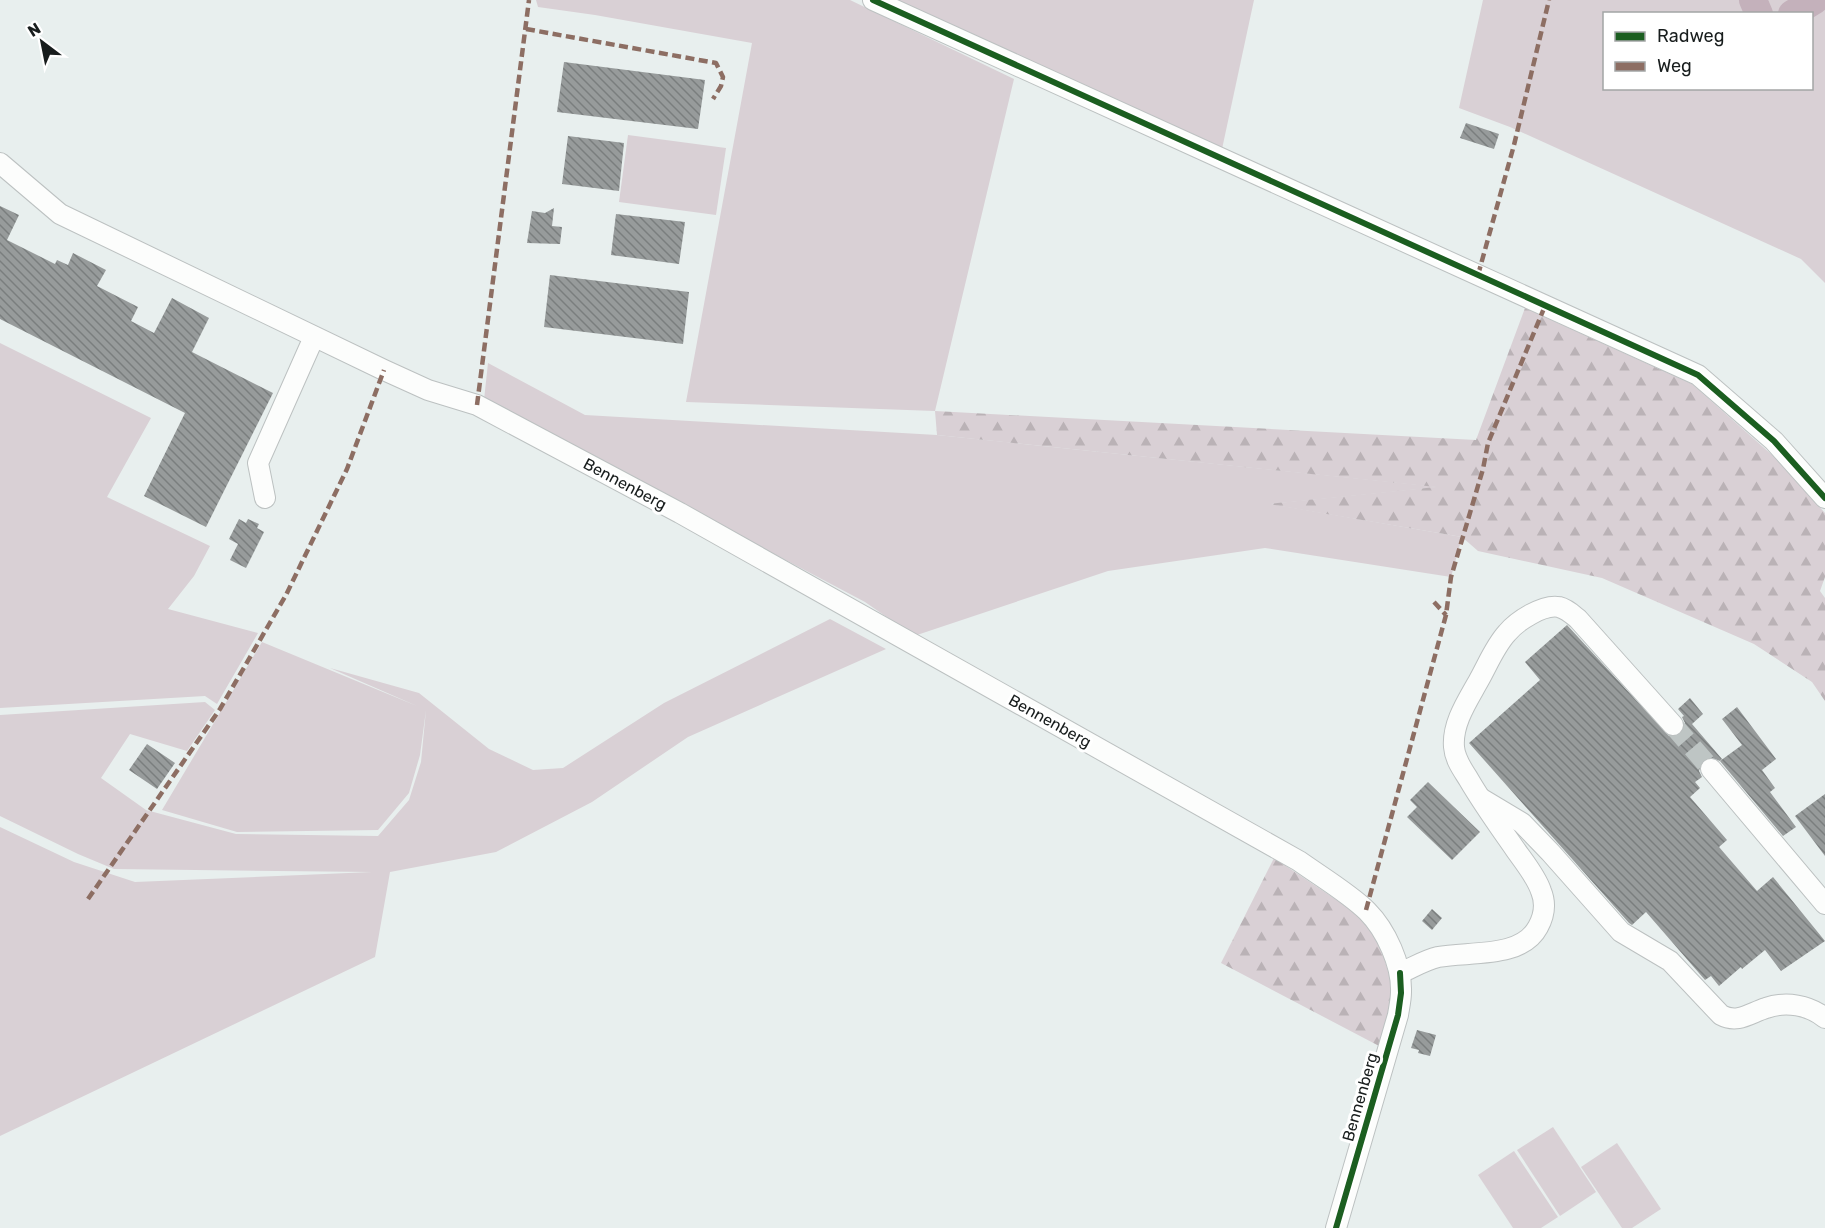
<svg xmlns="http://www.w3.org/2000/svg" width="1825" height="1228" viewBox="0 0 1825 1228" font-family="Rubik,sans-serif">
	<defs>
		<pattern id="forest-firs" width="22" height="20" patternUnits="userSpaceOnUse" patternTransform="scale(1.5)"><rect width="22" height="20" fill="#d9d0d5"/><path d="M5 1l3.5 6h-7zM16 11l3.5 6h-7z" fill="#bab2b6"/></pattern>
		<pattern id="building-back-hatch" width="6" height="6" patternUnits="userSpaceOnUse" patternTransform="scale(1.5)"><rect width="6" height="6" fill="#979b9b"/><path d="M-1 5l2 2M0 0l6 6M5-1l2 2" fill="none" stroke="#7a7e7e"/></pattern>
	</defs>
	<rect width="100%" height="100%" fill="#e8efee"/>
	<g fill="#d9d0d5" fill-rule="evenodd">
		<path d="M536,0H850L1014,79L935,411L686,402L752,43L595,15L538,7Z"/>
		<path d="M893,0H1254L1222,149Z"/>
		<path d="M1483,0H1825V283L1801,259L1510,127L1459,108ZM1604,14H1812V88H1604Z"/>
		<path d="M628,135L726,148L716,215L619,202Z"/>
		<path d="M0,343L151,418L107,497L210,546L194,576L168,609L258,633L217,704L205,696L0,708Z"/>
		<path d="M488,363L585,415L937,435L1440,487L1271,504L1462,537L1451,577L1265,548L1108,571L914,636L865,602L484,400Z"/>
		<path d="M830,619L886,649L688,737L592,802L496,852L390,872L375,957L0,1136V827L74,862L135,882L372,872L114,869L78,854L0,816V715L205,702L215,710L187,751L130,734L101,778L146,810L236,834L378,836L409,800L421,762L426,710L420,755L409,793L378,830L237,832L162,810L262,642L417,706L330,668L419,693L489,749L533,770L563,768L664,703Z"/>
		<path d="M1553,1127L1596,1192L1560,1216L1517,1150Z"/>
		<path d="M1617,1143L1661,1209L1632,1228H1622L1581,1167Z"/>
		<path d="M1514,1151L1558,1217L1541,1228H1513L1478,1175Z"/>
	</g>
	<g fill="url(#forest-firs)">
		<path d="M1525,308L1692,384L1771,454L1825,513V577L1820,591L1825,598V701L1812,682L1754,644L1602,578L1478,551L1462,537L1268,504L1436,487L937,435L935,411L1476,440Z"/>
		<path d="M1274,858L1359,915L1381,947L1395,995L1381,1047L1221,963Z"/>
	</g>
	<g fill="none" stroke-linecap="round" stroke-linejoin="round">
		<g stroke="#c4b1bb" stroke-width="28">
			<path d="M1753,0L1759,14"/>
			<path d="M1792,14L1815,0"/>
		</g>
	</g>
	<g fill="url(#building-back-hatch)">
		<path d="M564,62L705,80L698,129L557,112Z"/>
		<path d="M1466,123L1499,134L1494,149L1460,138Z"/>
		<path d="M568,136L624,143L619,191L562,184Z"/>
		<path d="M0,206L19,215L7,240L55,264L57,260L68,265L73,253L106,270L97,286L138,307L131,321L154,333L172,298L209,318L192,352L273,393L206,527L144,496L185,413L0,319Z"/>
		<path d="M554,208L552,226L562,227L560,244L527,243L532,211L545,213Z"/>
		<path d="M616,214L685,222L679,264L611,255Z"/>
		<path d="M550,275L689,292L683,344L544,327Z"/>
		<path d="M239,519L246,523L248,519L259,524L257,528L264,532L246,568L230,560L238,544L229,539Z"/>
		<path d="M1567,625L1669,736L1676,737L1684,729L1685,723L1682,717L1684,716L1678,709L1690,698L1703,714L1692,724L1722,759L1720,761L1709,757L1703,760L1699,771L1702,777L1695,782L1700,788L1690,797L1727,840L1719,847L1757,891L1773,877L1825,941L1781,971L1765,950L1742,969L1741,967L1719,986L1711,976L1705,980L1646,912L1632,925L1629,923L1469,743L1540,680L1525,662Z"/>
		<path d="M1737,707L1776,759L1762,770L1775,788L1770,792L1796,827L1783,836L1720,761L1742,745L1722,719Z"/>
		<path d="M147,744L175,763L157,789L129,770Z"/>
		<path d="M1428,782L1480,832L1452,860L1407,817L1417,807L1410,800Z"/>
		<path d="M1825,794V856L1795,816Z"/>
		<path d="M1432,909L1442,918L1432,930L1422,921Z"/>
		<path d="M1417,1030L1436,1035L1430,1056L1418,1053L1419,1050L1411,1048Z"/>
	</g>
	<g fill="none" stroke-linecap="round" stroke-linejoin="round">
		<path stroke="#bec5c4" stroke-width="20" stroke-dasharray="20 10" stroke-linecap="butt" d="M1673,725L1711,769"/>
		<defs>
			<g id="minor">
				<path d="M873,0L1698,375L1774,441L1825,498"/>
				<path d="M0,163L60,214L384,370L428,390L477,405L680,513L1299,861C1320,876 1350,894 1367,911C1386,930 1402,965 1401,992C1401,1000 1399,1008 1398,1015L1336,1228"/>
				<path d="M265,498L258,463L314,337"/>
				<path d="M1711,769L1825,904"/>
				<path d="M1482,799L1522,823L1550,852L1621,932L1670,961L1721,1015C1738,1024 1750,1013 1766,1008C1786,1001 1809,1005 1825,1018"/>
				<path d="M1400,973C1412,968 1425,960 1438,957C1469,951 1521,959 1538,927C1544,916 1546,903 1541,891C1536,876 1524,862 1515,849C1499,826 1483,804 1469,780C1463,770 1455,760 1454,747C1452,723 1468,700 1479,680C1488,664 1495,646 1507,633C1517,621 1543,604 1559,607C1567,609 1572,614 1578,619L1673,725"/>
			</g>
		</defs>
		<use href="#minor" stroke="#bcc1c1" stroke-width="22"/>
		<use href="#minor" stroke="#fcfdfc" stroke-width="20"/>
		<g stroke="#8d6e63" stroke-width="4.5" stroke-dasharray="9 4.5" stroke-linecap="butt">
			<path d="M526,29L716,63L723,77L721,86L713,99"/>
			<path d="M1478,275L1514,145L1549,0"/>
			<path d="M477,405L529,0"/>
			<path d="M1434,602L1446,615"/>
			<path d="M88,899L220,709L286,595L347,469L384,370"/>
			<path d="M1366,910L1446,615L1451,577L1483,469L1488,443L1545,306"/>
		</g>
		<defs>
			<g id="cycleway">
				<path d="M873,0L1698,375L1774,441L1825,498"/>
				<path d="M1336,1228L1398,1015L1401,993L1400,973"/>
			</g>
		</defs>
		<use href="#cycleway" stroke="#fff" stroke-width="10"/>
		<use href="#cycleway" stroke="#1b5e20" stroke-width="6"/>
	</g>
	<g text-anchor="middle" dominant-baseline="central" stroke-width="6" stroke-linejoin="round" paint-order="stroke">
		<g font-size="16" fill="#181d1d" stroke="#fff">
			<text transform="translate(625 484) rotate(28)">Bennenberg</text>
			<text transform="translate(1050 721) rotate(29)">Bennenberg</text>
			<text transform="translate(1360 1097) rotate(-74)">Bennenberg</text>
		</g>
	</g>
	<rect x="1603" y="12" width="210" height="78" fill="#ffffff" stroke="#a3a5a5" stroke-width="1.5"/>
	<rect x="1615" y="32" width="30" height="9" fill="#1b5e20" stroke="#a3a5a5" stroke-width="1.5"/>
	<text x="1657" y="42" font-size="18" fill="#181d1d">Radweg</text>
	<rect x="1615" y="62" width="30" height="9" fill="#8d6e63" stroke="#a3a5a5" stroke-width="1.5"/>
	<text x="1657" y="72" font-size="18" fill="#181d1d">Weg</text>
	<g transform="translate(42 42) rotate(328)" stroke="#ffffff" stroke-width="4.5" paint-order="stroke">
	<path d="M0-4.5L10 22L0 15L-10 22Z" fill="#181d1d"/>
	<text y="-9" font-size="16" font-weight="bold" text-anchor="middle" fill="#181d1d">N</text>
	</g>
</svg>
